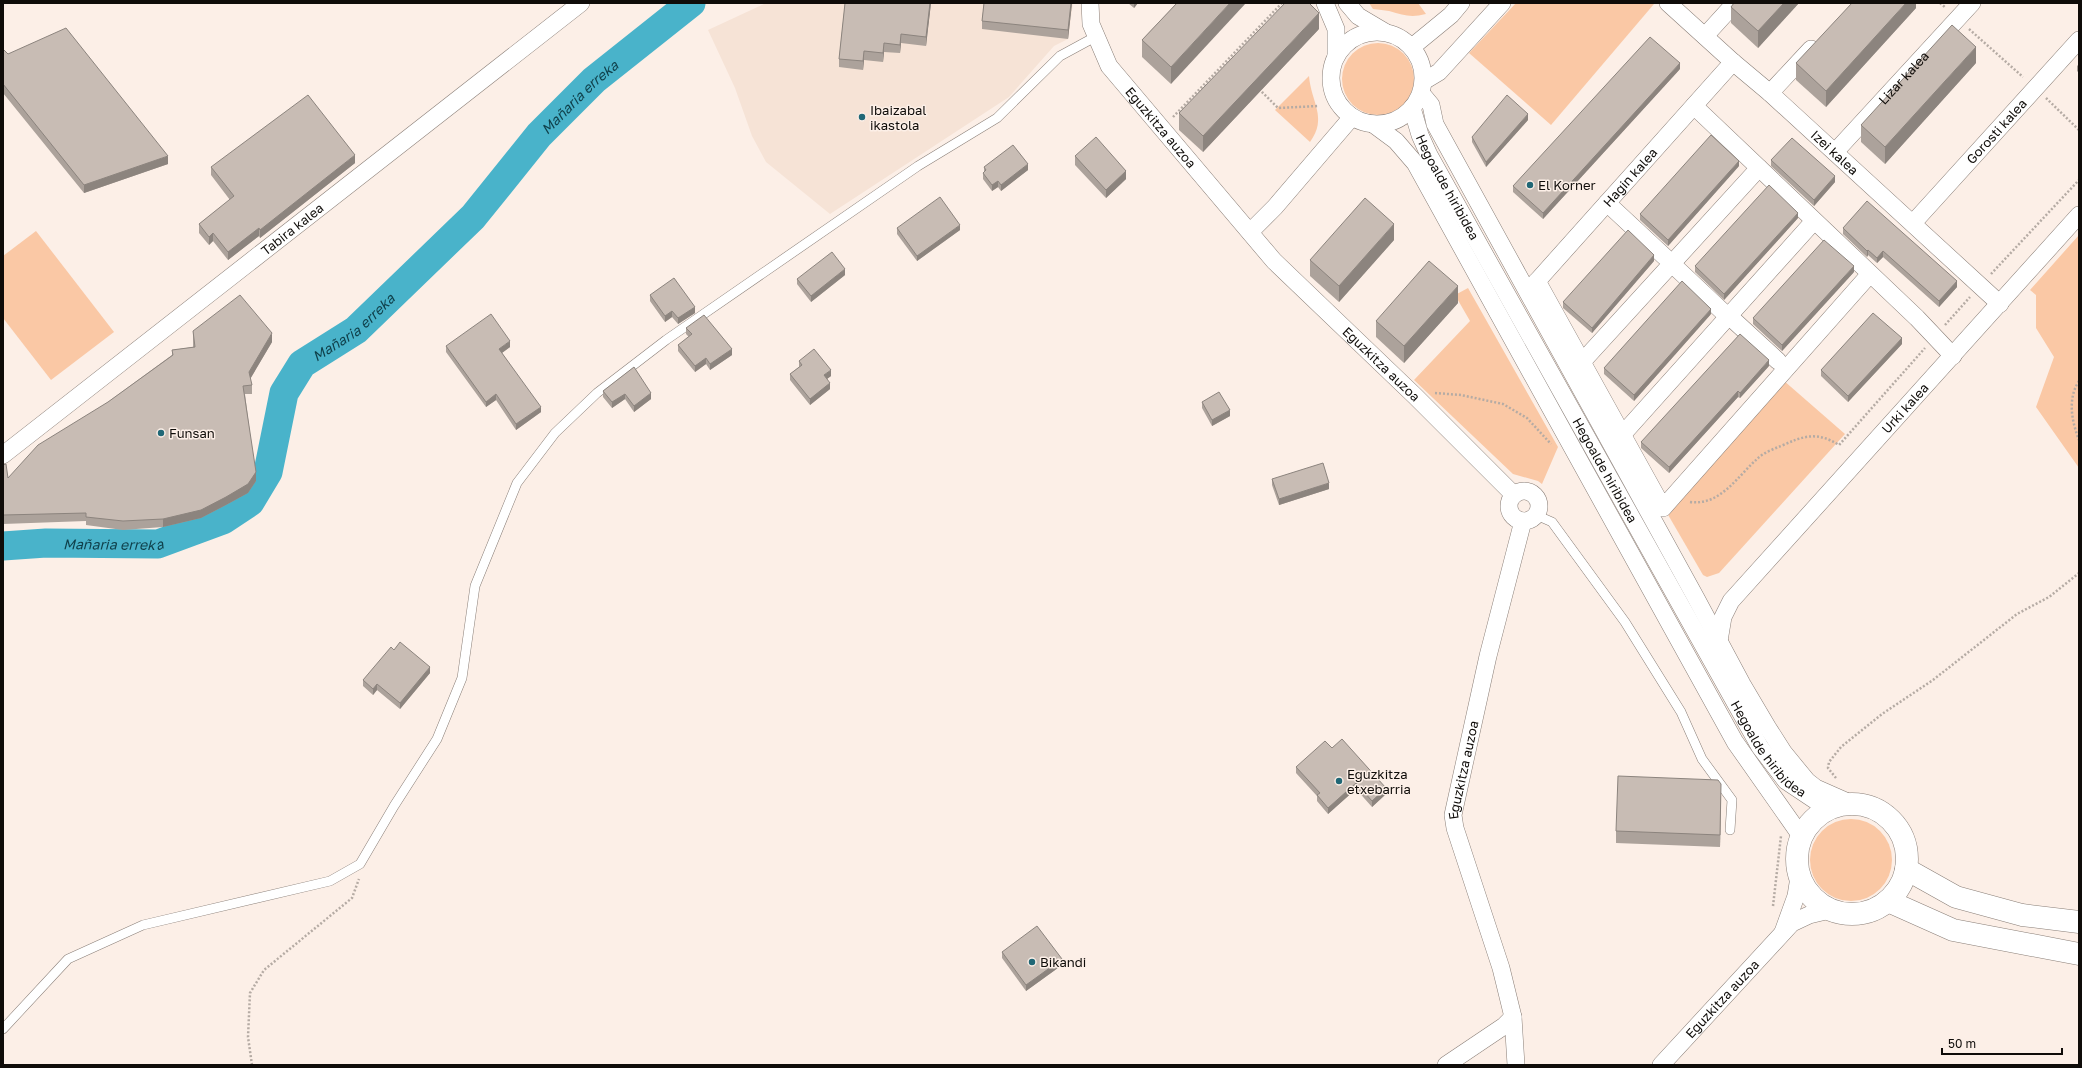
<svg xmlns="http://www.w3.org/2000/svg" width="2082" height="1068" viewBox="0 0 2082 1068" font-family="'Golos Text',sans-serif">
	<rect width="100%" height="100%" fill="#fcefe7"/>
	<path fill="#f6e3d6" d="M766,3H1073L1068,39L1054,46L1009,97L830,214L766,162L752,136L735,88L708,30Z"/>
	<g fill="#fac8a5">
		<path d="M1369,3H1418L1426,14C1410,18 1404,15 1389,11C1384,10 1379,10 1373,9Z"/>
		<path d="M1516,3H1652L1654,4L1551,125L1469,53Z"/>
		<circle cx="1378" cy="79" r="36"/>
		<path d="M1309,76C1311,102 1328,118 1310,142L1275,110Z"/>
		<path d="M36,231L114,332L51,380L3,318V256Z"/>
		<path d="M2079,235V468L2036,407L2054,357L2036,328V295L2030,290Z"/>
		<path d="M1468,288L1558,447L1542,484L1538,481L1513,474L1414,380L1470,321L1455,295Z"/>
		<path d="M1783,380L1845,434L1729,562L1719,573L1707,577L1703,575L1667,513Z"/>
		<circle cx="1851" cy="860" r="41"/>
	</g>
	<g fill="none" stroke-linecap="round" stroke-linejoin="round">
		<path stroke="#49b3ca" stroke-width="29" id="s1" d="M3,546L46,543L158,544L223,520L250,502L268,472L284,393L302,364L356,330L473,217L539,135L594,80L691,3"/>
		<defs>
			<g id="service">
				<path d="M1536,515L1552,522L1625,622L1681,712L1702,759L1732,800L1730,830"/>
				<path d="M3,1029L68,959L143,925L330,881L360,864L394,806L437,739L462,678L475,586L517,483L555,433L597,393L666,340L918,166L997,118L1060,56L1095,37"/>
			</g>
			<g id="minor">
				<path id="s2" d="M1090,3L1091,24L1109,66L1274,261L1415,396L1514,495"/>
				<path d="M1325,3L1336,29V56"/>
				<path d="M1347,3L1358,16L1385,32"/>
				<path id="s3" d="M1668,3L1733,62L1770,93L2000,304"/>
				<circle cx="1377" cy="78" r="46"/>
				<path d="M1705,36L1735,3"/>
				<path d="M1412,47L1451,15L1461,3"/>
				<path d="M1424,81L1439,72L1502,3"/>
				<path d="M1421,93L1431,105L1435,124L1696,598L1742,684L1768,728L1784,753L1807,781L1816,788L1850,803"/>
				<path d="M1770,93L1811,49"/>
				<path d="M1694,106L1917,318L1953,356"/>
				<path id="s4" d="M1412,108L1420,135L1429,155L1760,747L1786,781L1828,809"/>
				<path d="M1373,124L1396,141L1415,163L1735,742L1801,836"/>
				<path id="s5" d="M1835,152L1972,3"/>
				<path d="M1607,203L1665,257"/>
				<path id="s6" d="M1913,223L2079,40"/>
				<path d="M1250,232L1275,207L1352,117"/>
				<path d="M1672,264L1722,311"/>
				<path d="M1537,281L1663,508L1870,274"/>
				<path id="s7" d="M1530,289L1733,62"/>
				<path d="M1729,316L1778,361"/>
				<path d="M1582,362L1759,168"/>
				<path d="M1622,435L1814,221"/>
				<path id="s8" d="M3,455L581,3"/>
				<circle cx="1524" cy="506" r="15"/>
				<path id="s9" d="M1719,641L1723,617L1731,601L2079,215"/>
				<path d="M1783,932L1796,896L1799,877"/>
				<path d="M1446,1065L1504,1026L1513,1017"/>
				<path id="s10" d="M1516,1065L1513,1017L1501,968L1455,828L1453,815L1488,656L1523,521"/>
				<path id="s11" d="M1661,1065L1792,923L1809,915L1830,910"/>
			</g>
			<g id="secondary">
				<circle cx="1852" cy="859" r="55"/>
				<path d="M1906,869L1956,897L2022,915L2079,922"/>
				<path d="M1888,901L1953,930L2079,954"/>
			</g>
		</defs>
		<use href="#service" stroke="#897e77" stroke-width="10"/>
		<use href="#minor" stroke="#897e77" stroke-width="18"/>
		<use href="#secondary" stroke="#897e77" stroke-width="23"/>
		<g stroke="#b5aba4" stroke-width="2.5" stroke-dasharray="2 2" stroke-linecap="butt">
			<path d="M1940,3L1946,8"/>
			<path d="M1969,29L2023,77"/>
			<path d="M1259,89L1278,108L1318,106"/>
			<path d="M2046,98L2079,130"/>
			<path d="M1173,117L1282,3"/>
			<path d="M1991,274L2079,180"/>
			<path d="M1945,325L1970,297"/>
			<path d="M2079,381C2067,399 2072,422 2079,440"/>
			<path d="M1435,393L1461,395L1503,404L1527,418L1551,444"/>
			<path d="M1690,502C1720,506 1737,477 1757,459C1763,453 1773,449 1781,446C1803,436 1817,431 1839,445L1925,348"/>
			<path d="M1836,778L1828,768L1829,762L1841,747L1882,714L1933,680L2017,614L2049,597L2079,573"/>
			<path d="M1773,906L1781,836"/>
			<path d="M252,1065L248,1037L250,993L264,970L352,898L359,879"/>
		</g>
		<use href="#service" stroke="#fff" stroke-width="9"/>
		<use href="#minor" stroke="#fff" stroke-width="17"/>
		<use href="#secondary" stroke="#fff" stroke-width="22"/>
	</g>
	<g fill="#aca29b">
		<path d="M845,3H931L926,46L901,43L900,53L884,52L883,62L864,60L863,70L839,67V59Z"/>
		<path d="M984,3H1072L1068,39L982,29V21Z"/>
		<path d="M1128,3H1138L1134,8Z"/>
		<path d="M1177,3L1171,84L1142,57V40Z"/>
		<path d="M1734,3H1799L1758,48L1731,23V7Z"/>
		<path d="M1916,3V8L1826,107L1796,80V63Z"/>
		<path d="M1319,29L1203,152L1179,130V113Z"/>
		<path d="M3,49L8,54L168,164L84,193L3,93Z"/>
		<path d="M1976,63L1885,164L1861,142V125Z"/>
		<path d="M2079,64V81L2078,80V74L2079,73L2077,71V66Z"/>
		<path d="M1680,69L1543,219L1513,192V186Z"/>
		<path d="M1528,120L1486,167L1472,142V137Z"/>
		<path d="M1075,156L1126,179L1106,198L1075,165Z"/>
		<path d="M1771,160L1835,182L1814,206L1771,166Z"/>
		<path d="M355,163L260,238L259,236L228,260L213,241L209,245L199,233V224L230,200L211,175V167Z"/>
		<path d="M1739,166L1668,246L1640,220V214Z"/>
		<path d="M984,167L1028,170L1001,191L998,187L992,191L983,179V173L984,172Z"/>
		<path d="M1798,218L1724,300L1695,272V266Z"/>
		<path d="M897,228L960,230L917,261L897,234Z"/>
		<path d="M1843,228L1957,287L1939,307L1883,257L1877,263L1868,255L1867,257L1843,234Z"/>
		<path d="M1394,240L1339,302L1310,276V260Z"/>
		<path d="M1654,261L1592,333L1563,308V302Z"/>
		<path d="M1854,272L1782,351L1753,324V318Z"/>
		<path d="M845,275L811,302L797,284V279Z"/>
		<path d="M650,295L695,313L678,324L672,317L665,322L650,301Z"/>
		<path d="M1458,303L1404,363L1376,337V321Z"/>
		<path d="M1711,314L1634,401L1604,374V368Z"/>
		<path d="M686,328L732,355L710,370L706,364L695,372L678,351V345L689,337L686,334Z"/>
		<path d="M193,331L272,342L250,379L252,385V394H245L256,481L248,493L226,505L201,518L163,527L123,530L86,525V521L3,524V465L8,478L108,402L172,355V350L193,347Z"/>
		<path d="M1902,344L1848,402L1821,376V370Z"/>
		<path d="M446,346L510,347L502,353L541,412L516,430L496,400L486,407L446,352Z"/>
		<path d="M799,361L831,376L827,379L830,389L810,405L790,380V374L799,367Z"/>
		<path d="M1769,366L1740,398L1738,397L1669,473L1641,448V442Z"/>
		<path d="M634,367L651,399L634,412L625,399L612,408L603,397V391Z"/>
		<path d="M1202,402L1230,416L1212,426L1202,408Z"/>
		<path d="M1272,479L1329,489L1279,505L1272,485Z"/>
		<path d="M394,650L430,673L400,709L377,690L373,695L363,686V680Z"/>
		<path d="M1332,748L1386,794L1372,807L1356,789L1328,814L1317,801V796L1296,773V767Z"/>
		<path d="M1721,796L1720,847L1616,843V831Z"/>
		<path d="M1002,952L1062,965L1026,991L1002,958Z"/>
	</g>
	<g fill="#8c847e">
		<path d="M930,3H931L926,46V37Z"/>
		<path d="M1071,3H1072L1068,39V30Z"/>
		<path d="M1134,3H1138L1134,8Z"/>
		<path d="M1230,3H1246L1171,84V67Z"/>
		<path d="M1784,3H1799L1758,48V31Z"/>
		<path d="M1906,3H1916V8L1826,107V91Z"/>
		<path d="M1319,13V29L1203,152V136Z"/>
		<path d="M901,34V43L900,53V45Z"/>
		<path d="M884,43V52L883,62V53Z"/>
		<path d="M1976,47V63L1885,164V147Z"/>
		<path d="M864,51V60L863,70V61Z"/>
		<path d="M1680,63V69L1543,219V213Z"/>
		<path d="M1528,114V120L1486,167V162Z"/>
		<path d="M355,155V163L260,238V230Z"/>
		<path d="M168,156V164L84,193V185Z"/>
		<path d="M1739,161V166L1668,246V240Z"/>
		<path d="M1028,164V170L1001,191V185Z"/>
		<path d="M1126,171V179L1106,198V190Z"/>
		<path d="M1835,176V182L1814,206V200Z"/>
		<path d="M998,181V187L992,191V185Z"/>
		<path d="M1798,213V218L1724,300V294Z"/>
		<path d="M1394,224V240L1339,302V286Z"/>
		<path d="M960,225V230L917,261V256Z"/>
		<path d="M259,228V236L228,260V252Z"/>
		<path d="M213,233V241L209,245V237Z"/>
		<path d="M1868,250V255L1867,257V251Z"/>
		<path d="M1883,251V257L1877,263V258Z"/>
		<path d="M1654,255V261L1592,333V328Z"/>
		<path d="M1854,266V272L1782,351V345Z"/>
		<path d="M845,269V275L811,302V296Z"/>
		<path d="M1957,281V287L1939,307V301Z"/>
		<path d="M1458,286V303L1404,363V346Z"/>
		<path d="M695,307V313L678,324V318Z"/>
		<path d="M1711,309V314L1634,401V395Z"/>
		<path d="M672,311V317L665,322V316Z"/>
		<path d="M272,333V342L249,381V372Z"/>
		<path d="M1902,338V344L1848,402V396Z"/>
		<path d="M510,341V347L499,355V349Z"/>
		<path d="M732,349V355L710,370V364Z"/>
		<path d="M706,358V364L695,372V366Z"/>
		<path d="M1769,360V366L1740,398V393Z"/>
		<path d="M831,370V376L824,381V375Z"/>
		<path d="M830,383V389L810,405V399Z"/>
		<path d="M1738,391V397L1669,473V467Z"/>
		<path d="M651,393V399L634,412V406Z"/>
		<path d="M496,394V400L486,407V402Z"/>
		<path d="M625,394V399L612,408V402Z"/>
		<path d="M541,407V412L516,430V424Z"/>
		<path d="M1230,410V416L1212,426V420Z"/>
		<path d="M256,472V481L248,493L226,505L201,518L163,527V519Z"/>
		<path d="M1329,483V489L1279,505V499Z"/>
		<path d="M430,667V673L400,709V703Z"/>
		<path d="M377,684V690L373,695V689Z"/>
		<path d="M1356,783V789L1328,814V808Z"/>
		<path d="M1721,784V796L1720,847V835Z"/>
		<path d="M1386,788V794L1372,807V801Z"/>
		<path d="M1062,959V965L1026,991V985Z"/>
	</g>
	<g fill="#c8bcb4" stroke="#8c847e">
		<path d="M845,3H930L926,37L901,34L900,45L884,43L883,53L864,51L863,61L839,59Z"/>
		<path d="M984,3H1071L1068,30L982,21Z"/>
		<path d="M1177,3H1230L1171,67L1142,40Z"/>
		<path d="M1285,3H1309L1319,13L1203,136L1179,113Z"/>
		<path d="M1734,3H1784L1758,31L1731,7Z"/>
		<path d="M1852,3H1906L1826,91L1796,63Z"/>
		<path d="M1952,25L1976,47L1885,147L1861,125Z"/>
		<path d="M66,28L168,156L84,185L3,84V49L8,54Z"/>
		<path d="M1650,37L1680,63L1543,213L1513,186Z"/>
		<path d="M308,95L355,155L260,230L259,228L228,252L213,233L209,237L199,224L234,196L211,167Z"/>
		<path d="M1507,95L1528,114L1486,162L1472,137Z"/>
		<path d="M1711,135L1739,161L1668,240L1640,214Z"/>
		<path d="M1096,137L1126,171L1106,190L1075,156Z"/>
		<path d="M1792,138L1835,176L1814,200L1771,160Z"/>
		<path d="M1013,145L1028,164L1001,185L998,181L992,185L983,173L986,170L984,167Z"/>
		<path d="M1769,185L1798,213L1724,294L1695,266Z"/>
		<path d="M940,197L960,225L917,256L897,228Z"/>
		<path d="M1365,198L1394,224L1339,286L1310,260Z"/>
		<path d="M1867,201L1957,281L1939,301L1883,251L1877,258L1868,250L1867,251L1843,228Z"/>
		<path d="M1628,230L1654,255L1592,328L1563,302Z"/>
		<path d="M1824,240L1854,266L1782,345L1753,318Z"/>
		<path d="M832,252L845,269L811,296L797,279Z"/>
		<path d="M1429,261L1458,286L1404,346L1376,321Z"/>
		<path d="M674,278L695,307L678,318L672,311L665,316L650,295Z"/>
		<path d="M1682,281L1711,309L1634,395L1604,368Z"/>
		<path d="M240,295L272,333L249,372L252,385L243,386L256,472L248,484L226,497L201,510L163,519L123,521L86,517V513L3,515V465L6,464L8,478L38,445L108,402L173,355L172,350L195,347L193,331Z"/>
		<path d="M1873,313L1902,338L1848,396L1821,370Z"/>
		<path d="M491,314L510,341L499,349L541,407L516,424L496,394L486,402L446,346Z"/>
		<path d="M704,315L732,349L710,364L706,358L695,366L678,345L692,334L686,328Z"/>
		<path d="M1740,334L1769,360L1740,393L1738,391L1669,467L1641,442Z"/>
		<path d="M814,349L831,370L824,375L830,383L810,399L790,374L802,365L799,361Z"/>
		<path d="M634,367L651,393L634,406L625,394L612,402L603,391Z"/>
		<path d="M1219,392L1230,410L1212,420L1202,402Z"/>
		<path d="M1323,463L1329,483L1279,499L1272,479Z"/>
		<path d="M400,642L430,667L400,703L377,684L373,689L363,680L391,647L394,650Z"/>
		<path d="M1342,739L1386,788L1372,801L1356,783L1328,808L1317,795L1320,793L1296,767L1325,741L1332,748Z"/>
		<path d="M1618,776L1718,780L1721,784L1720,835L1616,831Z"/>
		<path d="M1037,926L1062,959L1026,985L1002,952Z"/>
	</g>
	<g fill="#206776" stroke="#fcefe7" stroke-width="1.5">
		<circle cx="862" cy="117" r="4"/>
		<circle cx="1530" cy="185" r="4"/>
		<circle cx="161" cy="433" r="4"/>
		<circle cx="1339" cy="781" r="4"/>
		<circle cx="1032" cy="962" r="4"/>
	</g>
	<g text-anchor="middle" dominant-baseline="central" stroke-width="3" stroke-linejoin="round" paint-order="stroke">
		<g font-size="13" fill="#0f0c09" stroke="#fcefe7">
			<text stroke="none"><textPath href="#s5" startOffset="101">Lizar kalea</textPath></text>
			<text stroke="none"><textPath href="#s2" startOffset="147">Eguzkitza auzoa</textPath></text>
			<text stroke="none"><textPath href="#s6" startOffset="124">Gorosti kalea</textPath></text>
			<text stroke="none"><textPath href="#s3" startOffset="224">Izei kalea</textPath></text>
			<text stroke="none"><textPath href="#s7" startOffset="150">Hagin kalea</textPath></text>
			<text stroke="none"><textPath href="#s4" startOffset="87">Hegoalde hiribidea</textPath></text>
			<text stroke="none"><textPath href="#s8" startOffset="367">Tabira kalea</textPath></text>
			<text stroke="none"><textPath href="#s2" startOffset="471">Eguzkitza auzoa</textPath></text>
			<text stroke="none"><textPath href="#s9" startOffset="302">Urki kalea</textPath></text>
			<text stroke="none"><textPath href="#s4" startOffset="411">Hegoalde hiribidea</textPath></text>
			<text stroke="none"><textPath href="#s4" startOffset="735">Hegoalde hiribidea</textPath></text>
			<text stroke="none"><textPath href="#s10" startOffset="305">Eguzkitza auzoa</textPath></text>
			<text stroke="none"><textPath href="#s11" startOffset="90">Eguzkitza auzoa</textPath></text>
		</g>
		<g font-size="13" fill="#0f0c09" stroke="#fcefe7" text-anchor="start">
			<text x="870" y="110">Ibaizabal<tspan x="870" dy="15">ikastola</tspan></text>
			<text x="1538" y="185">El Korner</text>
			<text x="169" y="433">Funsan</text>
			<text x="1347" y="774">Eguzkitza<tspan x="1347" dy="15">etxebarria</tspan></text>
			<text x="1040" y="962">Bikandi</text>
		</g>
		<g font-size="14" font-style="italic" fill="#0f3f49" stroke="#fcefe7">
			<text stroke="none"><textPath href="#s1" startOffset="794">Mañaria erreka</textPath></text>
			<text stroke="none"><textPath href="#s1" startOffset="470">Mañaria erreka</textPath></text>
			<text stroke="none"><textPath href="#s1" startOffset="110">Mañaria erreka</textPath></text>
		</g>
	</g>
	<rect width="2082" height="1068" fill="none" stroke="#0f0c09" stroke-width="8"/>
	<path d="M1942 1048v6h120v-6" fill="none" stroke="#0f0c09" stroke-width="2"/>
	<text x="1948" y="1048" font-size="12" fill="#0f0c09" stroke="#fcefe7" stroke-width="3" paint-order="stroke">50 m</text>
</svg>
